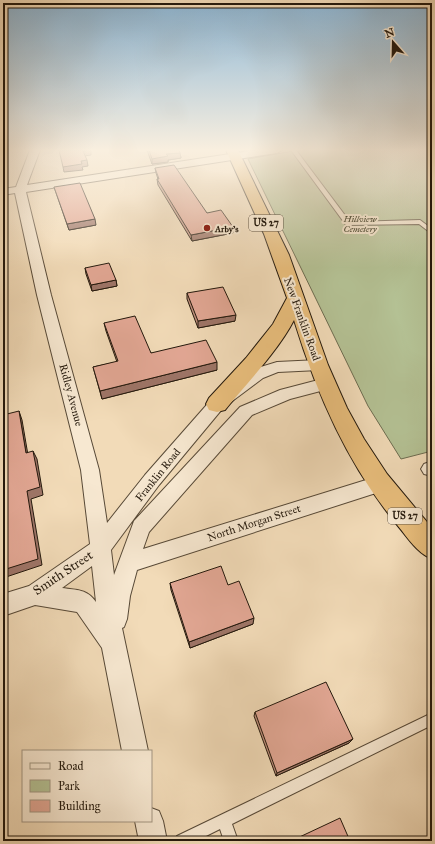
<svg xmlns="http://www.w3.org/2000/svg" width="435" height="844" viewBox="0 0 435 844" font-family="'IM FELL Great Primer',serif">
	<rect width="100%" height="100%" fill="#f2dbb8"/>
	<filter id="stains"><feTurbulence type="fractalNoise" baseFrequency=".005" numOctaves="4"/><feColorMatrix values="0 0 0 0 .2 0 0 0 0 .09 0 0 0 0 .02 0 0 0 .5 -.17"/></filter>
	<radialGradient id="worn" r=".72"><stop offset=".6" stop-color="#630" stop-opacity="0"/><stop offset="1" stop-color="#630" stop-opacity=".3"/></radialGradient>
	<path fill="#b4c194" stroke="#6c6c50" d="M299,150H432V451L401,459L368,406L248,159Z"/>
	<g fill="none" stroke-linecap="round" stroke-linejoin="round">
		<defs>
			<g id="service">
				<path d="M291,150H296L350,222L420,220L432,229V234L419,224L346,225Z"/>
				<path d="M432,713V725L232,824L238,841H224L220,829L196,841H175L177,836Z"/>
			</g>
			<g id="minor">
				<path d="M30,150H40L27,185L256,150H282L277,153L26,192L51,295L99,470L107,523L145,475L211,400L251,370L277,362L319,360L324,361L327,365L324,369L319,370L278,372L263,378L223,408L159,485L111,550L114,575L134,521L240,407L280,390L326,378L332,380L334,384L332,388L290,399L252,415L149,532L143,549L379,476L386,478L388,484L386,490L379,492L137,570L130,596L127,619L124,627L122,628L148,751H122L102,648L77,612L35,605L3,616V594L29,586L90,544L81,470L37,295L15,193L3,195V189L16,187ZM92,566L96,602C87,589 77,590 62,588Z"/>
				<path d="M432,461V476L424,474L421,469L424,464Z"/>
				<path d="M151,808L159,811L163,821L167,841H139L135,821H151Z"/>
			</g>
			<path id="trunk" d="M226,150H238L289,255L328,365L347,408L364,439L387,474L432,528V559C417,553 408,538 398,526C348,465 317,395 294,320C278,351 247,383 225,410L217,412L209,410L206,404L209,398L246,358L273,324L287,298L264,234Z"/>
		</defs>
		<use href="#service" stroke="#574937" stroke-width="2"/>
		<use href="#minor" stroke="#574937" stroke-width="2"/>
		<use href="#trunk" stroke="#23180c" stroke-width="2"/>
		<use href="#service" fill="#f7e8d1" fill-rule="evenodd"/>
		<use href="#minor" fill="#f7e8d1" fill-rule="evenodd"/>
		<use href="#trunk" fill="#e9be7c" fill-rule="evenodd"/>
	</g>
	<g fill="#c2907f" stroke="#23180c">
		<path d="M147,150H179L180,153L181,158L168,160V162L152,164Z"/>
		<path d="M155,168L207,213L233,233L192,241L158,185L157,179H158L156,173Z"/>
		<path d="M54,187L96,225L69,230Z"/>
		<path d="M85,268L116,280L117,286L92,291L86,274Z"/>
		<path d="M187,293L235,321L198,328L187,299Z"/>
		<path d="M104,323L151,353L217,370L102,399L93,367L117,362L106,331Z"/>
		<path d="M170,583L228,585L253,624L190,648L171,590Z"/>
		<path d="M255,712L353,739L349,743L276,776L254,716Z"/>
	</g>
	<g fill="#9e7568" stroke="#23180c">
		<path d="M91,150V155L84,156L83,151Z"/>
		<path d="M180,153L181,158L168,160V162L152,164V159L166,154Z"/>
		<path d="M87,160L88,166L82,167L83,170L64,172L63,167L81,161Z"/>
		<path d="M95,219L96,225L69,230L67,224Z"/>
		<path d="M233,227V233L192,241L191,235Z"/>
		<path d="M116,280L117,286L92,291L91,285Z"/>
		<path d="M236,315L235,321L198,328V321Z"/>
		<path d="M217,362V370L102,399L100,391Z"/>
		<path d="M19,411L22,420L29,461L26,453Z"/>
		<path d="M33,451L37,459L43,495L31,499L42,565L3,578V570L27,491Z"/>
		<path d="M254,618L253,624L190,648L189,642Z"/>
		<path d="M353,739L349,743L276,776L277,773Z"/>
	</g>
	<g fill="#e2a794" stroke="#23180c">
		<path d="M59,150H90L83,151L87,160L81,161L82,164L63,167Z"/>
		<path d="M149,150H179L180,153L166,154L168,156L152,159Z"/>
		<path d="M174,165L207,213L221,210L233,227L191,235L157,179H159L155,168Z"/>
		<path d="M80,183L95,219L67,224L54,187Z"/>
		<path d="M109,263L116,280L91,285L85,268Z"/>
		<path d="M223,287L236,315L198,321L187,293Z"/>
		<path d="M135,316L151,353L206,340L217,362L100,391L93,367L118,361L104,323Z"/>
		<path d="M19,411L26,453L33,451L40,487L27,491L38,559L3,570V415Z"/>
		<path d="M221,566L228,585L239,581L254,618L189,642L170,583Z"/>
		<path d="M326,682L353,739L277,773L255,712Z"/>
		<path d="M340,818L350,841H291Z"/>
	</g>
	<linearGradient id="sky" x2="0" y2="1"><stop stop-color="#8bb6d6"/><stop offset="0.56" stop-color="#f9efdf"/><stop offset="1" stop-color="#f9efdf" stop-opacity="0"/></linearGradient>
	<rect width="435" height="268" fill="url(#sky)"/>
	<circle fill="#8f2418" stroke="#f7e8d1" stroke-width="1.5" cx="207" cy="228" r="4"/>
	<g text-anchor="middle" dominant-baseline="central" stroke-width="4" stroke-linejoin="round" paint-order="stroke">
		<g font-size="9" font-style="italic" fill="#4e4b35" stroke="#f7e8d1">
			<text x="360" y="218">Hillview<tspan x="360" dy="10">Cemetery</tspan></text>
		</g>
		<g font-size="9" font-weight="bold" fill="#23180c" stroke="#f7e8d1" text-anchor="start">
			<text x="215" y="228">Arby's</text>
		</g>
		<g fill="#f7e8d1" stroke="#635647" stroke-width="1">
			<rect x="249" y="215" width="34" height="16" rx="3"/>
			<rect x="388" y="508" width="34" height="16" rx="3"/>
		</g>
		<g font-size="10" font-weight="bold" fill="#23180c">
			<text x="266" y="223">US 27</text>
			<text x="405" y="516">US 27</text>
		</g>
		<g font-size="11" fill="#23180c" stroke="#f7e8d1">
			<text transform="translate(302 319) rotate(70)">New Franklin Road</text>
			<text transform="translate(71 395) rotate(75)">Ridley Avenue</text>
			<text transform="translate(158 475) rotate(-51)">Franklin Road</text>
			<text transform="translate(254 523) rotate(-18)">North Morgan Street</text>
		</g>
		<g font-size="13" fill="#23180c" stroke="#f7e8d1">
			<text transform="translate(63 573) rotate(-34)">Smith Street</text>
		</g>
	</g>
	<rect width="435" height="844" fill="none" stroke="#f2dbb8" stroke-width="16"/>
	<rect x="4" y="4" width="427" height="836" fill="none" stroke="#23180c" stroke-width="2"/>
	<rect x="8" y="8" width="419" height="828" fill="none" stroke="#23180c"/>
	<rect x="22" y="750" width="130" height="72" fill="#f7e8d1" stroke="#a29582"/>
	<rect x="30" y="763" width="20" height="6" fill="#f7e8d1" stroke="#a29582"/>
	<text x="58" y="770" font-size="12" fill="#23180c">Road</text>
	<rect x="30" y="780" width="20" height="12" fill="#b4c194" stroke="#a29582"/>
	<text x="58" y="790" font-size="12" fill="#23180c">Park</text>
	<rect x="30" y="800" width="20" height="12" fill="#e2a794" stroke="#a29582"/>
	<text x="58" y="810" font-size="12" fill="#23180c">Building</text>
	<g transform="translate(393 42) rotate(340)" stroke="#f7e8d1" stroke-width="3" paint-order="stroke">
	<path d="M0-3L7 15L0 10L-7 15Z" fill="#23180c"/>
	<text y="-6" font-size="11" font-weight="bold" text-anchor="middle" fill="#23180c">N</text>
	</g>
	<rect width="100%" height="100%" filter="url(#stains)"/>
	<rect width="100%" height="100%" fill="url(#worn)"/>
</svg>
